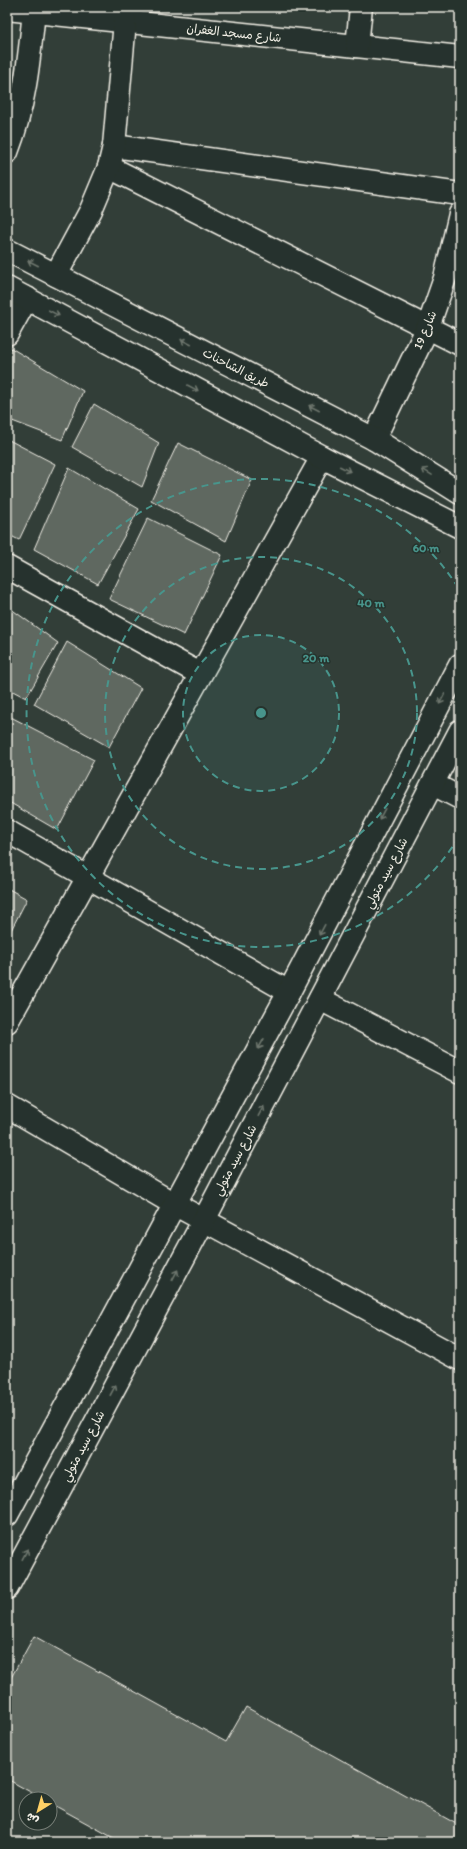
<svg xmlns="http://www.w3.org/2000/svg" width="467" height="1849" viewBox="0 0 467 1849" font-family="Itim,'Playpen Sans Arabic',sans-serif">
	<rect width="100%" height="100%" fill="#323e38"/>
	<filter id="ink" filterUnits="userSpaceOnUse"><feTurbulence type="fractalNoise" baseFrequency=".025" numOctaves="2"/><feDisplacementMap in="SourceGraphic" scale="8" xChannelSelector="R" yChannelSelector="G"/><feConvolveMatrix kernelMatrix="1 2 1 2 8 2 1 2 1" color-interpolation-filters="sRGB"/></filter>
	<g filter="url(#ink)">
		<g fill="#5f6861" stroke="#f4f1e8">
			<path d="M11,348L83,391L62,440L7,419V356Z"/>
			<path d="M94,404L159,443L142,487L72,447Z"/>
			<path d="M7,439L55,464L19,540L7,534Z"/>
			<path d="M178,443L252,480L226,541L151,500Z"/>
			<path d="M69,468L139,509L98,584L34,549Z"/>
			<path d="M148,518L222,555L184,635L109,599Z"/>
			<path d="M7,606L58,643L26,698L7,688Z"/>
			<path d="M67,642L141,688L109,747L34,704Z"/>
			<path d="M7,715L94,760L57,830L7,801Z"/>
			<path d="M7,888L27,899L7,938Z"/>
			<path d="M34,1636L226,1742L246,1707L460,1826V1835L456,1842H121L50,1803V1799H43L7,1779V1685Z"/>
		</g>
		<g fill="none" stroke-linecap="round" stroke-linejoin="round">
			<defs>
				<g id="street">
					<path d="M7,9L460,57"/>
					<path d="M357,46L361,7"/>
					<path d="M114,146L460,194"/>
					<path d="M7,152C25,106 29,60 34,11"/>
					<path d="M109,167L460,344"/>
					<path d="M56,275L91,210L109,167L114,146L125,21"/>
					<path d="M7,334L27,298"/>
					<path d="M374,439L428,327L445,278L460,214"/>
					<path d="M7,567L200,674"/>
					<path d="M433,784L460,798"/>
					<path d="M7,831L289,992"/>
					<path d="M320,999L460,1072"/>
					<path d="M7,1022L322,457"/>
					<path d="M7,1106L174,1204L460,1359"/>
				</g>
				<g id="secondary">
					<path d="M7,250L374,439L460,493"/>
					<path d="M7,288L322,457L460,527"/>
					<path d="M7,1515L289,992L460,665"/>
					<path d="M7,1588L204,1220L460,731"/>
				</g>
			</defs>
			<use href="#street" stroke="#f4f1e8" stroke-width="25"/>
			<use href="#secondary" stroke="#f4f1e8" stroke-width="25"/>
			<use href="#street" stroke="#26332d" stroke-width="22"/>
			<use href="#secondary" stroke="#26332d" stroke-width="22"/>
		</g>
		<defs><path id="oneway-shaft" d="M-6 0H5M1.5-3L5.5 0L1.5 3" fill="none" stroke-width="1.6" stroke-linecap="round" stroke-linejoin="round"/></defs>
		<g stroke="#6e766e">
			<use href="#oneway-shaft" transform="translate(33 263) rotate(-153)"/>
			<use href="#oneway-shaft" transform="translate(54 313) rotate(28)"/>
			<use href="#oneway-shaft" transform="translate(186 342) rotate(-153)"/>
			<use href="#oneway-shaft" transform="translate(193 388) rotate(28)"/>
			<use href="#oneway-shaft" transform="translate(314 408) rotate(-153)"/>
			<use href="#oneway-shaft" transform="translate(345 469) rotate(27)"/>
			<use href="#oneway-shaft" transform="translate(427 472) rotate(-148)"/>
			<use href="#oneway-shaft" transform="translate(442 699) rotate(118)"/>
			<use href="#oneway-shaft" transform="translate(382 814) rotate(118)"/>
			<use href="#oneway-shaft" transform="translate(322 930) rotate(118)"/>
			<use href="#oneway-shaft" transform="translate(261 1044) rotate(119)"/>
			<use href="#oneway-shaft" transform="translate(261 1111) rotate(-62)"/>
			<use href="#oneway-shaft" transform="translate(175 1275) rotate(-62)"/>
			<use href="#oneway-shaft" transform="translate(113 1390) rotate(-62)"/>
			<use href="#oneway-shaft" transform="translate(25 1554) rotate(-62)"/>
		</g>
	</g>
	<circle cx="261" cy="713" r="78" fill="#48958c" fill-opacity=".12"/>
	<g fill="none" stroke="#48958c" stroke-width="2" stroke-dasharray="7 5">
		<circle cx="261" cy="713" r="78"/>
		<circle cx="261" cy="713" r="156"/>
		<path d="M459 837A234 234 0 1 1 459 589"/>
	</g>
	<g text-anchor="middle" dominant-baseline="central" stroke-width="3" stroke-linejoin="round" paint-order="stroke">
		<g font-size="12" fill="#f4f1e8" stroke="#26332d">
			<text transform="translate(234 33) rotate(6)">شارع مسجد الغفران</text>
			<text transform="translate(425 330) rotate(-67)">شارع 19</text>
			<text transform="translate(236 368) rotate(27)">طريق الشاحنات</text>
			<text transform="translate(386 873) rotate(-62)">شارع سيد متولي</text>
			<text transform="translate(235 1160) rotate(-62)">شارع سيد متولي</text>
			<text transform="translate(83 1446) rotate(-62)">شارع سيد متولي</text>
		</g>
	</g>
	<circle cx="261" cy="713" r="6" fill="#48958c" stroke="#26332d" stroke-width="2"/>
	<g font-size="12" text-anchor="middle" font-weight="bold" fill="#48958c" stroke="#26332d" stroke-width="3" stroke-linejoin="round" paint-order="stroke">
		<text x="426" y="552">60 m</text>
		<text x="371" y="607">40 m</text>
		<text x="316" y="662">20 m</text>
	</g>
	<rect width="467" height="1849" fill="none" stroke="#26332d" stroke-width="24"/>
	<rect x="12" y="12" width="443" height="1825" fill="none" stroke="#f4f1e8" stroke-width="1.5" filter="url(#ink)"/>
	<g transform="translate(38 1811) rotate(217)"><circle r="19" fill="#26332d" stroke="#787f78"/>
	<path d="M0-3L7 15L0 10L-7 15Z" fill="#ffd166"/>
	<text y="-6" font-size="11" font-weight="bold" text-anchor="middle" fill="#f4f1e8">ش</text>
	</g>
</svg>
